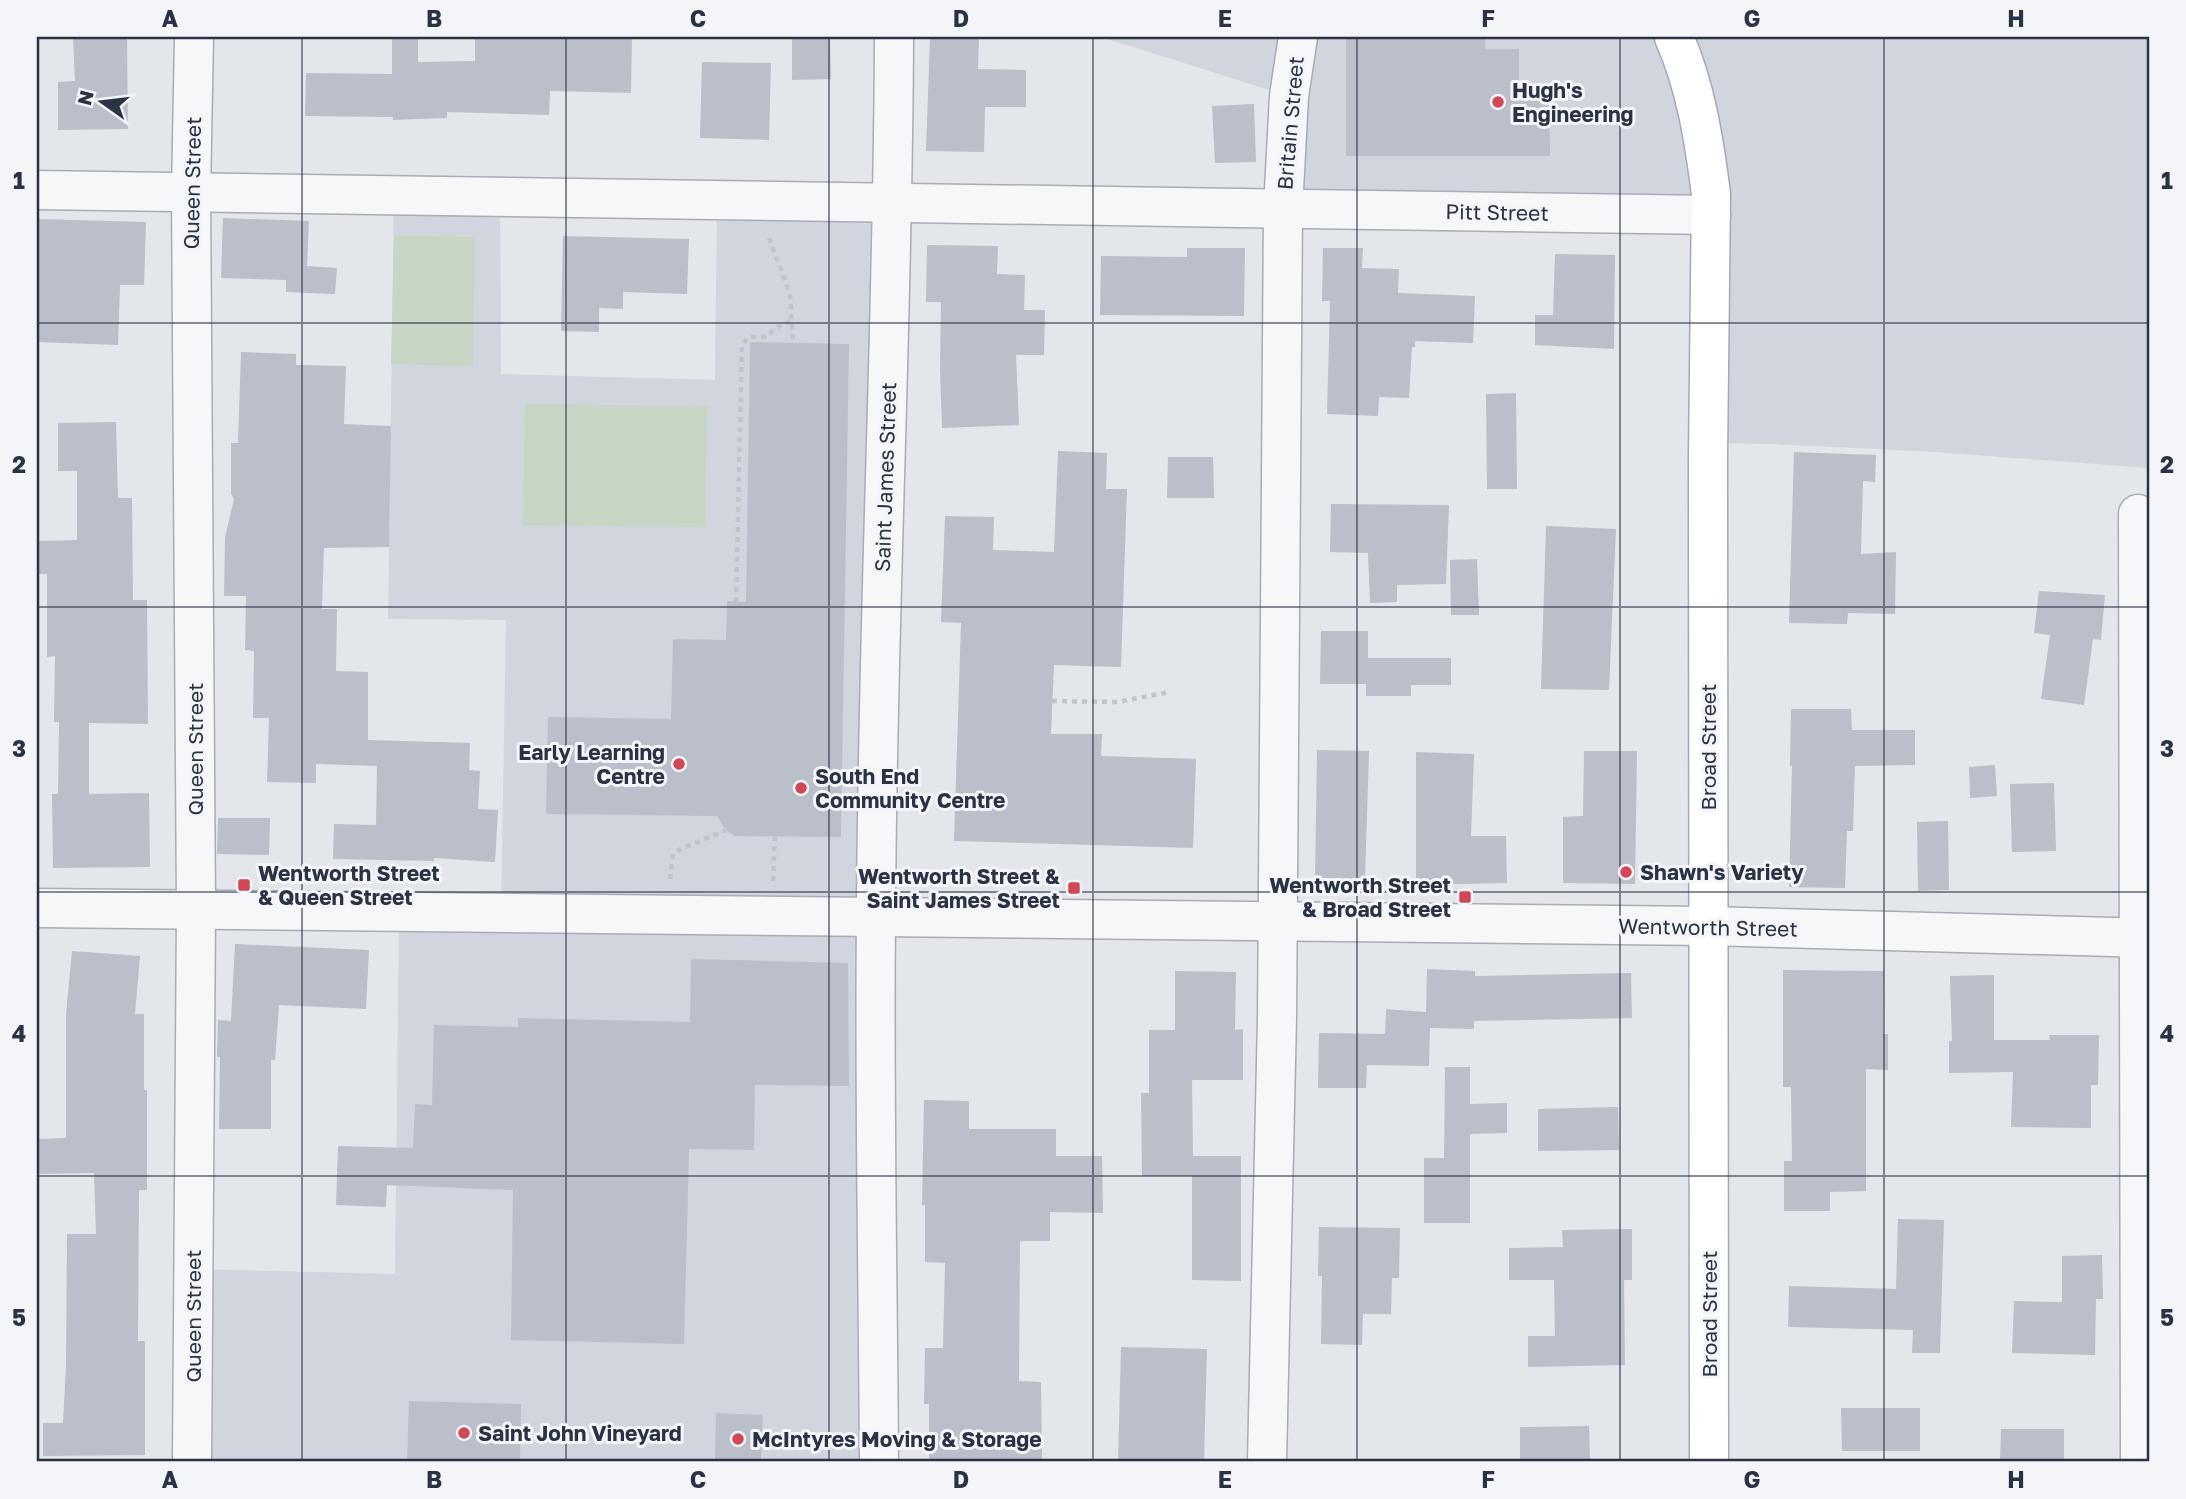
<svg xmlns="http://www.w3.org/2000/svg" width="2186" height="1499" viewBox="0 0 2186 1499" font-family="'Golos Text',sans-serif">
	<rect width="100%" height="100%" fill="#e3e6eb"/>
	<g fill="#d1d5dd">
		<path d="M1101,37H2149V468L1935,452L1775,444L1708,443L1711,215L1283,209L1289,96Z"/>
		<path d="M394,196L500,197L501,374L715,380L717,200L894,203L879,1462H192L194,1269L395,1274L399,912L501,913L506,620L388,619Z"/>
	</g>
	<g fill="#c7d5c4">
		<path d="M394,236L475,237L473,366L391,364Z"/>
		<path d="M525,404L707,406L705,527L523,525Z"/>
	</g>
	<g fill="#babfc9">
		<path d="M73,37H127L128,129L58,130V82L75,81Z"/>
		<path d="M392,37H418V62L475,61V37H632L631,93L550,91L549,115L447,112V118L393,120V117L305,116L306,73L392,74Z"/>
		<path d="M792,37H830L831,79L792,80Z"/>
		<path d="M930,37H979L978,69L1026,70V107H985L984,152L926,151Z"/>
		<path d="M1346,37H1485V49H1519V99H1549L1550,156H1346Z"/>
		<path d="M702,62L771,63L769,140L700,138Z"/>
		<path d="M1254,104L1256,162L1215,163L1212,106Z"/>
		<path d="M223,218L309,221L307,266L337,268L335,294L286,292V280L221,278Z"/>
		<path d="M37,219L146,222L144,285H120L118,345L37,342Z"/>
		<path d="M563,236L689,239L687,294L623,292V309L599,308V332L561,331Z"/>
		<path d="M927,245L998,246L997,274L1025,275L1024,310H1045L1044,355H1016L1019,425L942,428L940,368L941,302H926Z"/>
		<path d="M1187,248H1245L1244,316L1100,315L1101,256L1187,257Z"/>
		<path d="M1323,248H1363L1362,268L1399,269L1398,293L1475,296L1473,343L1415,341V347H1412L1409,398L1379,397L1378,416L1327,414L1330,301H1322Z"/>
		<path d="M1555,254L1615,255L1614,349L1535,345V315H1553Z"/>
		<path d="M750,342L849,344L841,837L734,836L726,830L717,816L546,814L548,717L671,719L673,639L726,640L727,601L746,602Z"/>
		<path d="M241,352L296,354V365L346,366L344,424L391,426L389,547L324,548L322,609H337L336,671L368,672V740L470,743L469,770L480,771L478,809L498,810L495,862L434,858V861L333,859L334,824L376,825L377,766L316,764V783L267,782L269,718H253L254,651L245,650L246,596H224L225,537L234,499L231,494V443H238Z"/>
		<path d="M1516,393L1517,489H1487L1486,394Z"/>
		<path d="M116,422L118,498H132L133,600H147L148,724L89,723V794L149,793L150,867L53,868L52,794H58L59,722H54L55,656L47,657V574H37V541L77,540V471H58V423Z"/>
		<path d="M1058,451L1107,453L1106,489H1127L1121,667L1054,665L1051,734H1102L1101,756L1196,759L1193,848L954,841L961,623L941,622L945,516L994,517L993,550L1054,552Z"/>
		<path d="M1794,452L1876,455L1875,482L1863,481L1861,554L1896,552L1895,614L1848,613L1847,624L1789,623Z"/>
		<path d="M1168,457H1213L1214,498H1167Z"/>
		<path d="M1331,504L1449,505L1446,584L1397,585V602L1370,603L1368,553L1330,552Z"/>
		<path d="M1546,526L1616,529L1609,690L1541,689Z"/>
		<path d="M1477,559L1479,615H1451L1450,560Z"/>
		<path d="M2039,591L2105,595L2101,640L2093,639L2084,705L2041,699L2050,635L2034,633Z"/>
		<path d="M1321,631H1368V658H1451V685H1411V696H1366V684H1320Z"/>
		<path d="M1791,709H1851L1852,730H1915V765L1855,766L1853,831H1847L1845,888L1789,887L1792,766H1790Z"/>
		<path d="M1317,750L1369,751L1365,879L1315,878Z"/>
		<path d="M1584,751H1637L1635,884L1563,883V817L1583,816Z"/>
		<path d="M1416,752L1474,754L1471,836H1506L1507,883L1416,885Z"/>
		<path d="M1995,765L1997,796L1970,798L1969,767Z"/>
		<path d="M2054,783L2056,851L2012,852L2010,784Z"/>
		<path d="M218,818H270L269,855L217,854Z"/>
		<path d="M1948,821L1949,890L1918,891L1917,822Z"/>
		<path d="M235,944L369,950L366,1009L279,1005L275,1060H271V1129H219L220,1057H217L218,1020L231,1021Z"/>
		<path d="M72,951L140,956L135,1014H144V1090H147V1190H139L138,1341H145V1455L43,1456V1423H63L66,1365L67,1234H96L94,1173L37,1174V1139L66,1138V1014Z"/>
		<path d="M691,959L848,963L849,1086L755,1085L754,1150L689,1149L684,1344L511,1340L513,1190L387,1185L386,1207L336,1205L338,1146L413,1148L415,1104L432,1105L434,1025L518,1027V1018L690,1022Z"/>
		<path d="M1427,969L1475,971V976L1631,973L1632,1018L1474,1021V1029L1430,1028L1429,1066L1367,1065L1366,1088H1318L1319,1033L1385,1034L1386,1009L1426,1012Z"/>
		<path d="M1783,970L1884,971L1883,1034H1888V1070L1866,1069V1191L1830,1192V1211H1784V1161H1792L1791,1087H1783Z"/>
		<path d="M1175,971L1236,972L1235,1030L1243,1029V1080H1192L1193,1156H1241V1281L1192,1280V1176H1142L1141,1093H1149V1030H1175Z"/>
		<path d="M1994,975V1040H2050L2049,1035H2099L2098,1085H2091V1128L2011,1127L2013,1072L1949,1073V1041H1952L1950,976Z"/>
		<path d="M1445,1067H1470V1104L1507,1103V1133L1470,1134V1223H1424V1158H1444Z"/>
		<path d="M924,1100L969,1101V1129H1056V1156H1102L1103,1213L1050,1212V1241H1020L1019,1381L1041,1382L1042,1462H929V1404H924L925,1348H943L945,1263L925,1262V1205H922Z"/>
		<path d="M1618,1107L1619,1150L1538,1151V1109Z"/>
		<path d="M1898,1219L1944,1220L1940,1353H1912L1913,1330L1788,1327L1789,1286L1896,1289Z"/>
		<path d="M1319,1227L1400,1228L1399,1278H1392L1391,1314H1363L1362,1345L1321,1344L1322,1276H1318Z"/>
		<path d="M1632,1229V1280H1624L1625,1365L1528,1367V1336H1555L1554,1280H1509V1248L1563,1247L1562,1230Z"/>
		<path d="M2102,1255L2103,1299H2096L2095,1355L2012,1353L2014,1301L2062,1302V1256Z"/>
		<path d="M1121,1347L1207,1349L1204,1462H1118Z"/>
		<path d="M409,1401L521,1404L520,1462H407Z"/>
		<path d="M1841,1408H1920V1451H1842Z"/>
		<path d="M716,1413L763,1415L761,1462H715Z"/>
		<path d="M1589,1426L1590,1462H1520V1427Z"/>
		<path d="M2001,1429H2064V1462H2000Z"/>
	</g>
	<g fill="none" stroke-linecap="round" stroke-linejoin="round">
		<defs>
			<g id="minor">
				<path d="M37,190L1711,215"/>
				<path d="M2138,514L2140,1462"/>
				<path d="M37,908L1708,926L2149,938"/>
				<path d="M192,1462L196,910L191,192L194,37"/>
				<path d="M879,1462C878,1281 874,1099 876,918C877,624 893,330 894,37"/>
				<path d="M1267,1462L1277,1017L1283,209L1289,96L1298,37"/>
			</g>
			<path id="major" d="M1674,37C1696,87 1704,140 1711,194L1708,457L1709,1462"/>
		</defs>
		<use href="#minor" stroke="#a8acb6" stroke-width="41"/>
		<use href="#major" stroke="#a2a9b7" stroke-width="41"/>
		<g stroke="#c1c4ca" stroke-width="4.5" stroke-dasharray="5 5" stroke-linecap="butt">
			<path d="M769,238L790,294L793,343"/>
			<path d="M736,602L742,344L749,337H767L776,328L792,320"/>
			<path d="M1052,701L1117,702L1170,692"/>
			<path d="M670,879L673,854L681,849L726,830"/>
			<path d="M773,881L775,837"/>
		</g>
		<use href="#minor" stroke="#f6f7f9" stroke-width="38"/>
		<use href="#major" stroke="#fff" stroke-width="38"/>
	</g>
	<path fill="none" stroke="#2a3244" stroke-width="2" stroke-opacity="0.55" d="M302,37V1462M566,37V1462M829,37V1462M1093,37V1462M1357,37V1462M1620,37V1462M1884,37V1462M37,323H2149M37,607H2149M37,892H2149M37,1176H2149"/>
	<g fill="#d24755" stroke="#f3f5f8" stroke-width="2.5">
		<circle cx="1498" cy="102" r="7"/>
		<circle cx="679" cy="764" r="7"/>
		<circle cx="801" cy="788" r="7"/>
		<circle cx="1626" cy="872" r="7"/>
		<rect x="237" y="878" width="14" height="14" rx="3.5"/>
		<rect x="1067" y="881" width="14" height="14" rx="3.5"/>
		<rect x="1458" y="890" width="14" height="14" rx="3.5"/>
		<circle cx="464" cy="1433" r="7"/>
		<circle cx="738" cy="1439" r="7"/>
	</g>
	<g text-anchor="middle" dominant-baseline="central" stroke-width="6" stroke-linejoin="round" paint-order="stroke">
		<g font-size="21" font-weight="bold" fill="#2a3244" stroke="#f3f5f8" text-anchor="start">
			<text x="1512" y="90">Hugh's<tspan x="1512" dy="24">Engineering</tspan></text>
			<text x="665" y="752" text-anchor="end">Early Learning<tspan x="665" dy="24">Centre</tspan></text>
			<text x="815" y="776">South End<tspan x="815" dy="24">Community Centre</tspan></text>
			<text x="1640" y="872">Shawn's Variety</text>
			<text x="258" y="873">Wentworth Street<tspan x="258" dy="24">&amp; Queen Street</tspan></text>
			<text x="1060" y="876" text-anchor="end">Wentworth Street &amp;<tspan x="1060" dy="24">Saint James Street</tspan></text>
			<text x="1451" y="885" text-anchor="end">Wentworth Street<tspan x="1451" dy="24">&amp; Broad Street</tspan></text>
			<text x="478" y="1433">Saint John Vineyard</text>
			<text x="752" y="1439">McIntyres Moving &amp; Storage</text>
		</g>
		<g font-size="21" fill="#2a3244" stroke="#f3f5f8">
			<text transform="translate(1290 123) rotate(-85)">Britain Street</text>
			<text transform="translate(192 183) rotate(-89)">Queen Street</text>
			<text transform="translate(1497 212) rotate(1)">Pitt Street</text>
			<text transform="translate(885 477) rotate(-88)">Saint James Street</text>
			<text transform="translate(1708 747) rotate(-90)">Broad Street</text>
			<text transform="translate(195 749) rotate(-90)">Queen Street</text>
			<text transform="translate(1708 927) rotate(1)">Wentworth Street</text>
			<text transform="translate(1709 1314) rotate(-90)">Broad Street</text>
			<text transform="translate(193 1316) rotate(-90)">Queen Street</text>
		</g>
	</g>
	<rect width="2186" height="1499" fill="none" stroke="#f3f5f8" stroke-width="77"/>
	<g transform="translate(102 102) rotate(284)" stroke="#f3f5f8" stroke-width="5" paint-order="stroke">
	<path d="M0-5L12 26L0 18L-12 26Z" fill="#2a3244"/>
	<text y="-10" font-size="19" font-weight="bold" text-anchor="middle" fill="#2a3244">N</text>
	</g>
	<rect x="38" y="38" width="2110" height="1422" fill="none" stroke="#2a3244" stroke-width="2.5"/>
	<g font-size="23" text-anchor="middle" font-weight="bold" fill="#2a3244">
		<text x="170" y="27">A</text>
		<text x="434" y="27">B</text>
		<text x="698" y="27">C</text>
		<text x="961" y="27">D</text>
		<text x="1225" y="27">E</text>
		<text x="1488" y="27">F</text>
		<text x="1752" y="27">G</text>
		<text x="2016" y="27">H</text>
		<text x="19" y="189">1</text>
		<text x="2167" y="189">1</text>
		<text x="19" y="473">2</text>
		<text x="2167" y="473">2</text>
		<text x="19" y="757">3</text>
		<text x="2167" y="757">3</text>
		<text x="19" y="1042">4</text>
		<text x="2167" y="1042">4</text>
		<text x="19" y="1326">5</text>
		<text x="2167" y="1326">5</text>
		<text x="170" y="1488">A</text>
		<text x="434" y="1488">B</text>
		<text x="698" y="1488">C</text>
		<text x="961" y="1488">D</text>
		<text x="1225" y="1488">E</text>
		<text x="1488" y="1488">F</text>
		<text x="1752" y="1488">G</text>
		<text x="2016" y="1488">H</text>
	</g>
</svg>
